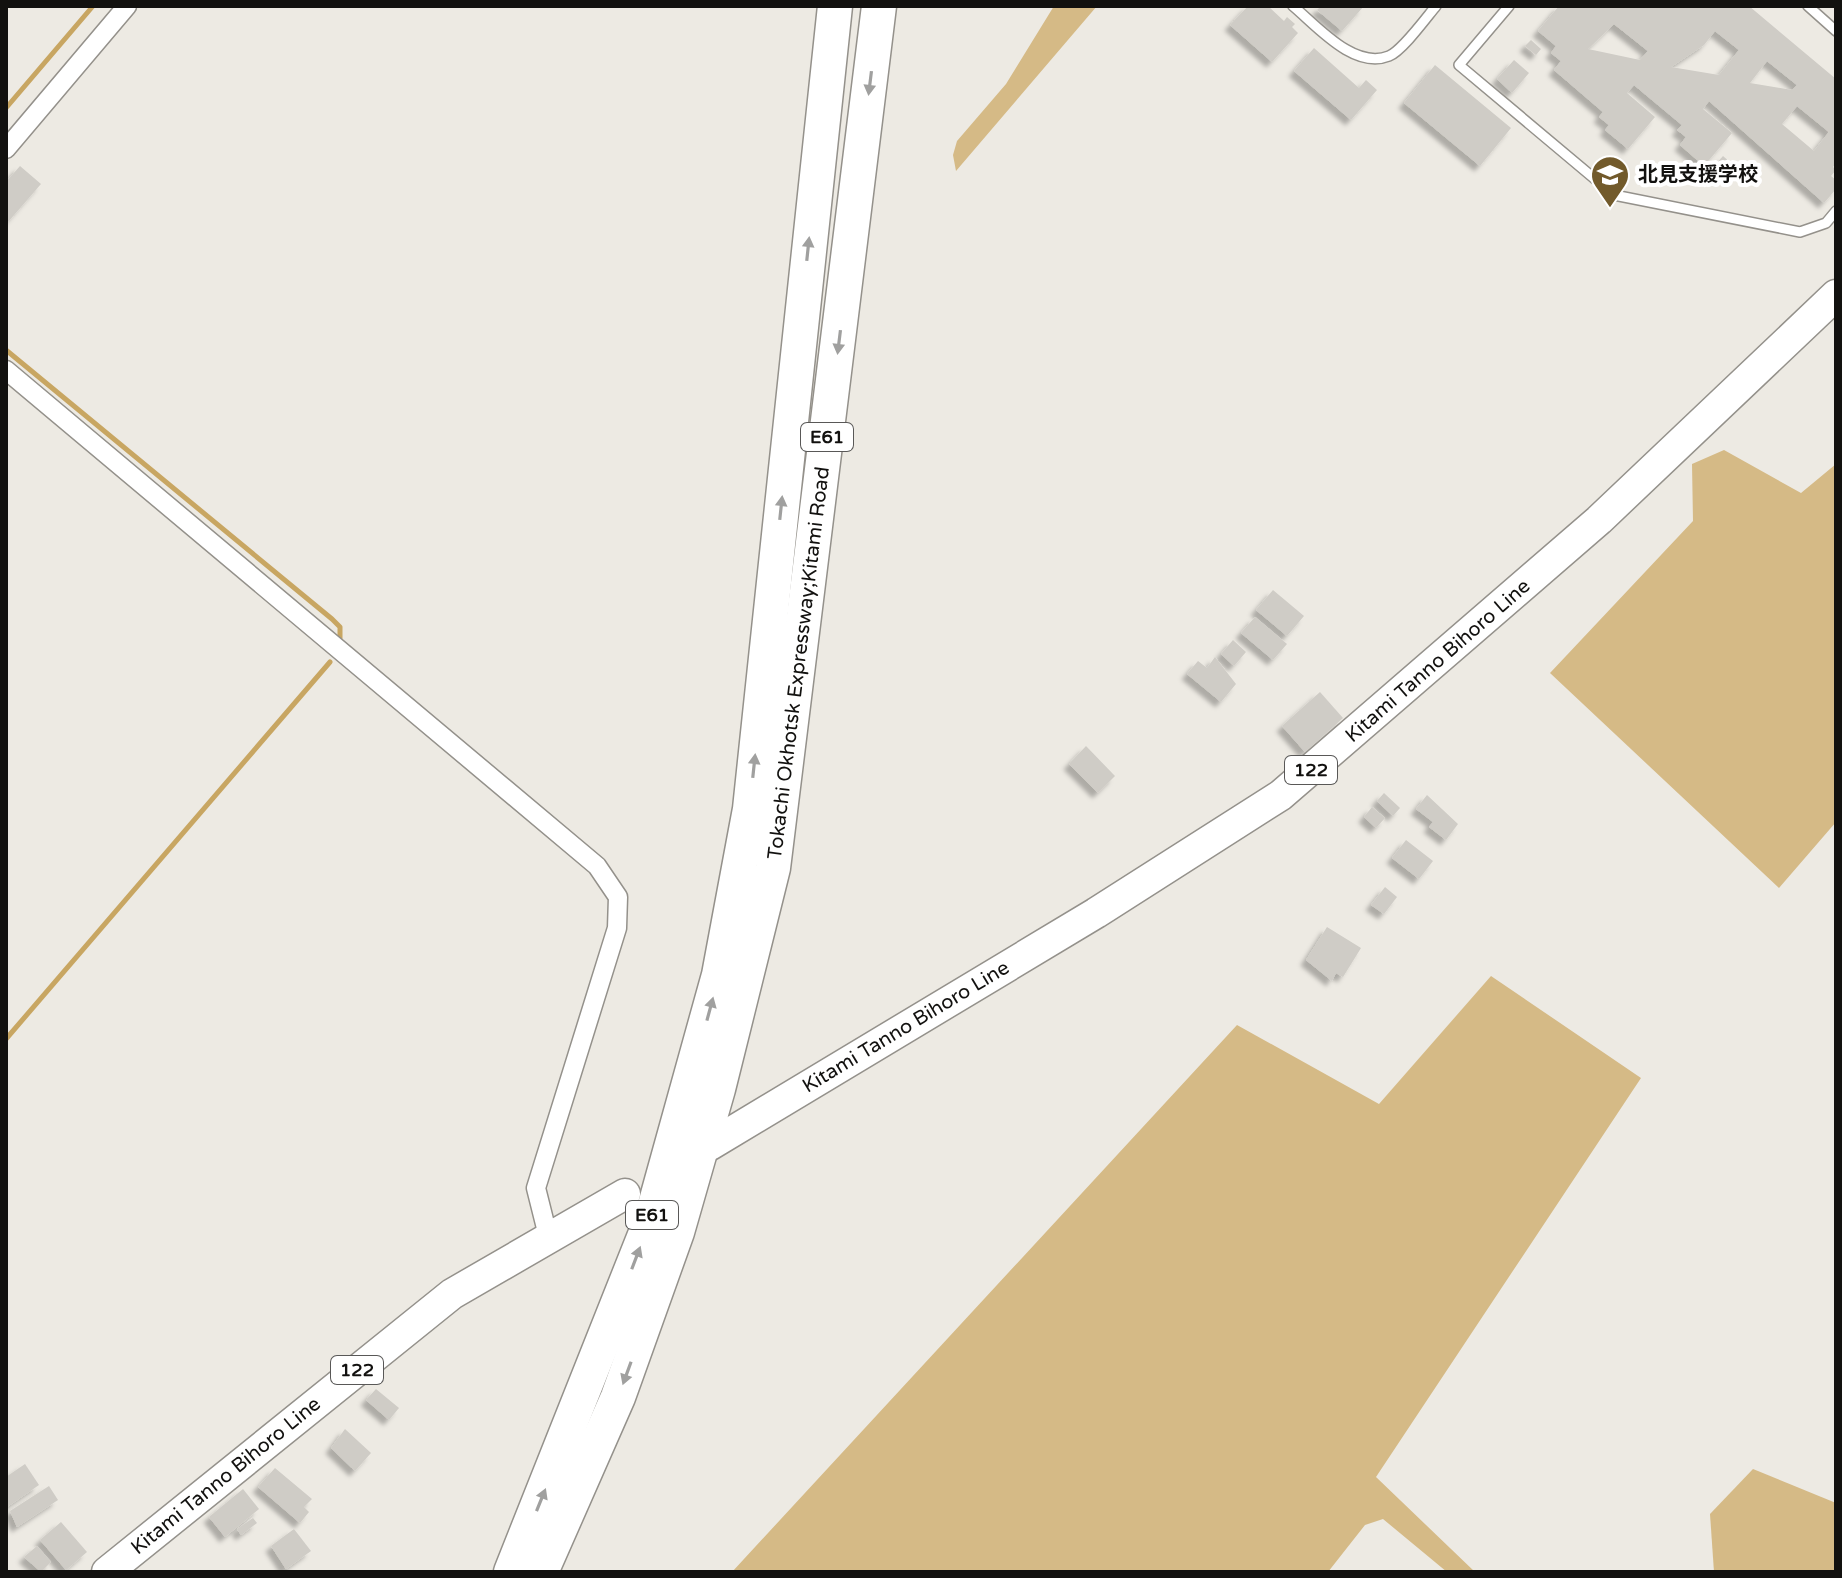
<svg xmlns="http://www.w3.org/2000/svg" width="1842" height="1578" viewBox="0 0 1842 1578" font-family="'Varela Round','Noto Sans JP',sans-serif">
	<defs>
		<filter id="shadow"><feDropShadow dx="-5.5" dy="5.5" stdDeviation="2" flood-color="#0004"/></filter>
	</defs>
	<rect width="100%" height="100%" fill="#edeae3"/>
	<g fill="#d5ba86">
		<path d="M1054,6H1097L956,171L953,155L957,141L1006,84Z"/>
		<path d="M1724,450L1801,493L1836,464V822L1779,888L1550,673L1693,521L1692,464Z"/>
		<path d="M1491,976L1641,1078L1376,1477L1475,1572H1447L1383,1519L1365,1525L1328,1572H732L1237,1025L1379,1104Z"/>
		<path d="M1753,1469L1836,1503V1572H1714L1710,1514Z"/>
	</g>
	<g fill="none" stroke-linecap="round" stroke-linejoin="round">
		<g stroke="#c8a662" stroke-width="5">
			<path d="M6,108L93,6"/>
			<path d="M6,350L332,619L340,627V638"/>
			<path d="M6,1039L330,662"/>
		</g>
	</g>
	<g fill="#cfccc6" fill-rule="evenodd" filter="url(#shadow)">
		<path d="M1248,6H1268L1284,21L1287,17L1295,24L1292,27L1298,33L1272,62L1230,25Z"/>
		<path d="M1321,6H1364L1342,31L1317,10Z"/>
		<path d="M1559,6H1749L1836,79V163L1833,167L1836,170L1831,176L1836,180V189L1824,203L1709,101L1703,109L1732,133L1704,166L1680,145L1686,137L1677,130L1682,125L1634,85L1627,93L1655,117L1628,149L1605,130L1609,125L1599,117L1603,112L1554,70L1561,61L1551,53L1556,46L1538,31ZM1614,24L1648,51L1640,60L1588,49ZM1715,31L1739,50L1719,75L1671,67L1704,45ZM1767,61L1797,85L1792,90L1750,83ZM1797,106L1829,132L1814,151L1782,124Z"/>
		<path d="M1531,40L1541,49L1536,55L1525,46Z"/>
		<path d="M1314,48L1359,88L1366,80L1377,90L1351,120L1294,71Z"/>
		<path d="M1514,60L1529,73L1512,93L1497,79Z"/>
		<path d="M1435,65L1511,128L1480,166L1404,103Z"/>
		<path d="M1723,156L1731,163L1723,172L1715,165Z"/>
		<path d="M20,166L41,184L8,222L6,182Z"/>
		<path d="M1273,590L1304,616L1287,636L1256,610Z"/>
		<path d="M1255,617L1287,644L1273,660L1241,633Z"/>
		<path d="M1233,640L1246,652L1234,666L1221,654Z"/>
		<path d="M1215,657L1236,684L1221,702L1187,674L1198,661L1207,668Z"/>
		<path d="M1320,692L1343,718L1305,752L1282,726Z"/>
		<path d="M1086,746L1115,776L1098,793L1069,764Z"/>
		<path d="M1384,793L1400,808L1393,816L1377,801Z"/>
		<path d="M1427,795L1458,824L1446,840L1429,827L1433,822L1416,809Z"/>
		<path d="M1372,807L1385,818L1376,828L1364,817Z"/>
		<path d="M1406,840L1433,861L1419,879L1392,858Z"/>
		<path d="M1385,887L1397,897L1384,914L1371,905Z"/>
		<path d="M1327,927L1361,948L1343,977L1336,973L1332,981L1306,960Z"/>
		<path d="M376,1389L399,1408L389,1420L366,1400Z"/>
		<path d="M345,1429L371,1453L355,1471L331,1448Z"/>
		<path d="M25,1464L39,1485L7,1507L6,1477Z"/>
		<path d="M275,1468L312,1499L304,1507L309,1512L300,1523L258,1487Z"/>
		<path d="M49,1486L58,1500L17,1527L10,1511Z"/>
		<path d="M243,1489L259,1509L225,1537L209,1517Z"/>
		<path d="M253,1518L257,1523L241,1535L237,1529Z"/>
		<path d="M61,1522L87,1552L66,1570L40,1540Z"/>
		<path d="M294,1529L311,1551L286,1569L271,1546Z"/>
		<path d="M37,1546L51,1562L41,1572L24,1557Z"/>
	</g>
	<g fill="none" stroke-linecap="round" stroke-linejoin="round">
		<defs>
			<g id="lane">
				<path d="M1293,6C1317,26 1354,70 1389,56C1402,51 1426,18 1436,6"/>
				<path d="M1509,6L1459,65L1614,195L1800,232L1826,223L1836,211"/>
				<path d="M1808,6L1836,31"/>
			</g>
			<g id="street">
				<path d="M6,149L127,6"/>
				<path d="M6,370L597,866L618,897L617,928L536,1188L548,1236"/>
			</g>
			<g id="primary">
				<path d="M710,1145L1096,913L1281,795L1599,520L1836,295"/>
				<path d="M107,1572L452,1294L625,1194"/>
			</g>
			<g id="highway">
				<path d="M511,1572L651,1220L719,975L750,809L835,6"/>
				<path d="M541,1572L618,1397L677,1232L718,1089L773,868L879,6"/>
			</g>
		</defs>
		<use href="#lane" stroke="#94918b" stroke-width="12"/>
		<use href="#street" stroke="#94918b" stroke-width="21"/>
		<use href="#primary" stroke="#94918b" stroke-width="33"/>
		<use href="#highway" stroke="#94918b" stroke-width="37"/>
		<use href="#lane" stroke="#fff" stroke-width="9"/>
		<use href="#street" stroke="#fff" stroke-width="18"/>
		<use href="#primary" stroke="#fff" stroke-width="30"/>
		<use href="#highway" stroke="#fff" stroke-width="34"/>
	</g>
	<defs><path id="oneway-solid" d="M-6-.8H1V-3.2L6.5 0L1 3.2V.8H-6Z" transform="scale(2)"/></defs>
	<g fill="#a0a09f">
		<use href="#oneway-solid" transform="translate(870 83) rotate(97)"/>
		<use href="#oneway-solid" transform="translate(808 249) rotate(-84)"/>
		<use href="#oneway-solid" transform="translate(839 342) rotate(97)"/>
		<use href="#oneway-solid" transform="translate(781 508) rotate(-84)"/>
		<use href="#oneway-solid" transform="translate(754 766) rotate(-84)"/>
		<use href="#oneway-solid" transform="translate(710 1009) rotate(-75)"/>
		<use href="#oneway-solid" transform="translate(636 1258) rotate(-69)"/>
		<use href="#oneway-solid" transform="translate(627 1373) rotate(110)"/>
		<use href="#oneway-solid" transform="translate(541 1500) rotate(-68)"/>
	</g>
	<defs>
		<symbol id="school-pin" viewBox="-11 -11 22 30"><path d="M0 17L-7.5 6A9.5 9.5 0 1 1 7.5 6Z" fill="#725a2b" stroke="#fff"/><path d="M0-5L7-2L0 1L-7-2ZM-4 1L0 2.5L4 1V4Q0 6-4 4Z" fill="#fff"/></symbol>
	</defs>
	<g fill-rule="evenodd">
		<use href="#school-pin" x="1588" y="153" width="44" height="60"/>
	</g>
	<g text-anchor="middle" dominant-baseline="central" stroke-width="8" stroke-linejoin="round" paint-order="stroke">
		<g fill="#fff" stroke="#595857" stroke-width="2">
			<rect x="801" y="423" width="52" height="28" rx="6"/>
			<rect x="1285" y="756" width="52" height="28" rx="6"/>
			<rect x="626" y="1201" width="52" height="28" rx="6"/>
			<rect x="331" y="1356" width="52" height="28" rx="6"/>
		</g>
		<g font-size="18" font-weight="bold" fill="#12110f">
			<text x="827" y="437">E61</text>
			<text x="1311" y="770">122</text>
			<text x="652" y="1215">E61</text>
			<text x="357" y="1370">122</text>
		</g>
		<g font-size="20" font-weight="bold" fill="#12110f" stroke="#fff" text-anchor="start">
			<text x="1638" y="175">北見支援学校</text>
		</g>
		<g font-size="20" fill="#12110f" stroke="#fff">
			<text transform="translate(1438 661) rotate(-41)">Kitami Tanno Bihoro Line</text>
			<text transform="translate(799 663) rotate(-83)">Tokachi Okhotsk Expressway;Kitami Road</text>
			<text transform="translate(906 1027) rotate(-31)">Kitami Tanno Bihoro Line</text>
			<text transform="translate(226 1476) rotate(-39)">Kitami Tanno Bihoro Line</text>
		</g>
	</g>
	<rect width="1842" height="1578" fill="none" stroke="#12110f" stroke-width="16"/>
</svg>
